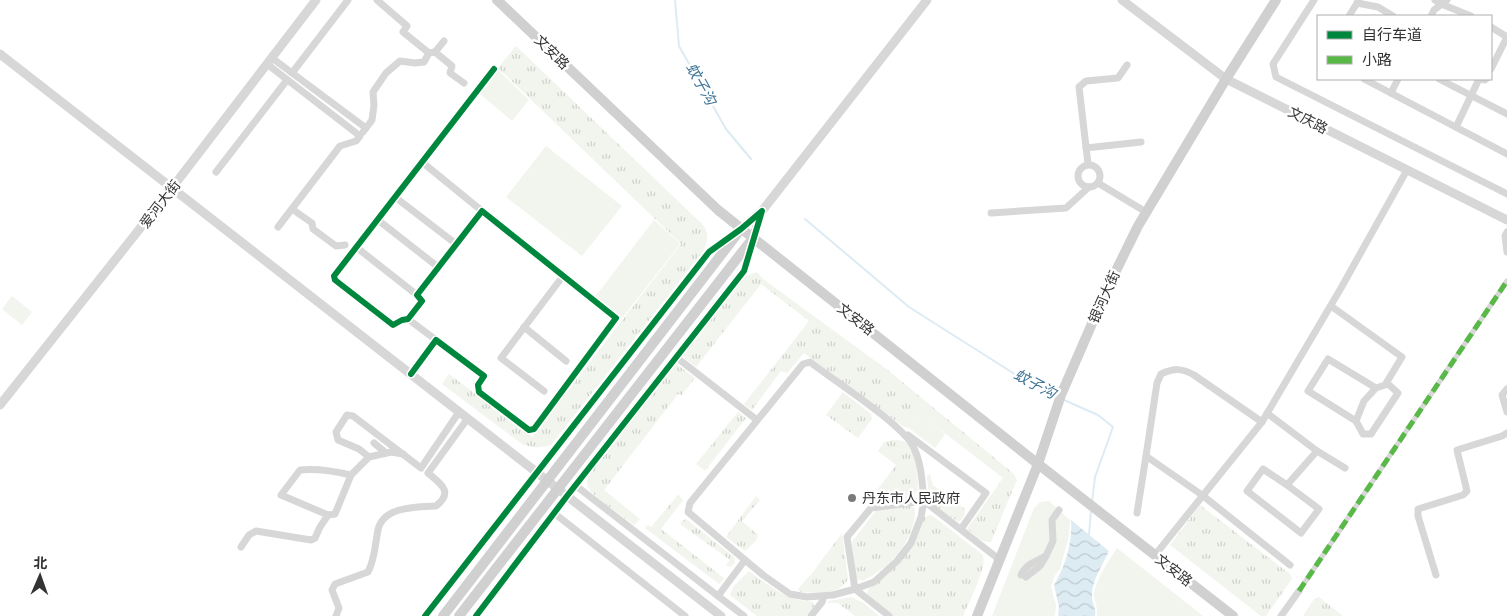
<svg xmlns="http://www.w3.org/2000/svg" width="1507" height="616" viewBox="0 0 1507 616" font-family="'Work Sans','Noto Sans SC',sans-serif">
	<defs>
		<pattern id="grass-tufts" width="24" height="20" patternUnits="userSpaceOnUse" patternTransform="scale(1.25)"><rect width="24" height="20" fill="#f1f5ed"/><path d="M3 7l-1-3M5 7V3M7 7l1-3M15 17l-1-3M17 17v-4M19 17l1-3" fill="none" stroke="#cfd2cc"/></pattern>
		<pattern id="water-waves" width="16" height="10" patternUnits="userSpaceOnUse" patternTransform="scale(1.25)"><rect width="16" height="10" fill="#ddebf3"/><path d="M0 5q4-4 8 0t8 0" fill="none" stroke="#becad1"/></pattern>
	</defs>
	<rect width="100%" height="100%" fill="#fff"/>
	<g fill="url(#grass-tufts)">
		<path d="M516,46L703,225C709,234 708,240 704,250L551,445C540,448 532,448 522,444L442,384L449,374L532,437L681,244L498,68Z"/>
		<path d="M757,272L763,279L889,371L1014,474L1017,480L991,542C980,543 975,535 967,529L1003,478L920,414L909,428L904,427L804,353L787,373L781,371L752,410L744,404L809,321L761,284L696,367L681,355L743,277Z"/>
		<path d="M675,363L695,378L682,395L678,394L604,490L640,519L634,525C624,517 593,497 588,487C586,481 588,476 589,471Z"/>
		<path d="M843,392L871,414L872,419L858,438L826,415Z"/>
		<path d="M738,412L746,418L705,471L696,464Z"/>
		<path d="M893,440C897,440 901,440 905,442C917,449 918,478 918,490L910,498L868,502L896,465L878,451L884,442Z"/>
		<path d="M930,474L933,485L965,509C965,516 963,519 958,522C934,504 929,508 927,476Z"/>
		<path d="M678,495L683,500L661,529L724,578L719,584L645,528L648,525L651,527Z"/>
		<path d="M756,496L760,500L742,521L758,535L756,541L745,551L726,537Z"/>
		<path d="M1200,505L1290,574L1292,579L1266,616H1261L1170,545Z"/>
		<path d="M911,506L915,509C916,540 888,570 862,581L856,579L852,542L877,509Z"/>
		<path d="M929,515L933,516L983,555C987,568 969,602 963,616H893L871,600L867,593L869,587C900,570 909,548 923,518Z"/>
		<path d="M686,519L734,557L735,563L730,567L726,565L730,560L680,524L682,521Z"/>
		<path d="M842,533L848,579C839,596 816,593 800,592L798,589L813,572Z"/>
		<path d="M749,571C771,587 785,600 813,602L815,605L806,616H757L730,595L734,586Z"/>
		<path d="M851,597L864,603L879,616H855L838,603H827L829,601Z"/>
		<path d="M1319,597L1343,616H1303L1314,599Z"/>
	</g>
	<g fill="#f1f5ed">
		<path d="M498,70L529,100L512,121L479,93Z"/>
		<path d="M546,146L622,206L582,256L506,197Z"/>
		<path d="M654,220L680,244L623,317L595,297Z"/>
		<path d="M12,296L32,312L22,325L2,309Z"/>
		<path d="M920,414L945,434L935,448L909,428Z"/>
		<path d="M1049,501L1070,520L1069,536L1060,569L1055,575L1051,587L1056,605L1055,616H992L1034,508L1040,502Z"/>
		<path d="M1117,548L1203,616H1097C1098,607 1095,604 1094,596C1094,582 1110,559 1117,548Z"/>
	</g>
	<path fill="url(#water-waves)" d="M1071,520L1109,551C1103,565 1091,581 1092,597C1092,604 1097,609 1095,616H1058L1059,607L1054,585C1065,567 1073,541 1071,520Z"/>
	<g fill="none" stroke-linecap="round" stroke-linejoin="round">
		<g stroke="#ddebf3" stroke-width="2">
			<path d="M675,0L679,46L726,129L751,159"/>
			<path d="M805,219L909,307L1032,385L1058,397"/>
			<path d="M1064,400L1098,415L1113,427L1095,477L1092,502"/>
			<path d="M1089,535L1091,510"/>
		</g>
		<path stroke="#d7d7d7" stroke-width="5" d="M1299,591L1507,281"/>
		<g stroke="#d7d7d7" stroke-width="7">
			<path d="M377,0L407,26L403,32L429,53"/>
			<path d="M1314,0L1273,64L1276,77L1507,194"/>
			<path d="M1435,0L1441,4L1471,16"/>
			<path d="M1357,3L1378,7L1393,16"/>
			<path d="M1349,16L1359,0"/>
			<path d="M1431,16L1434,10L1447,0"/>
			<path d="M1491,27L1507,37"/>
			<path d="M435,52L452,66L450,73L464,83"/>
			<path d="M272,58L366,128L363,132"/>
			<path d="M267,64L360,136L356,141L340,146L278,227"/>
			<path d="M1491,69L1507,37"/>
			<path d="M292,73L348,0"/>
			<path d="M1364,79L1507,154"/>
			<path d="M1439,79L1507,114"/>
			<path d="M1391,93L1398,79"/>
			<path d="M1456,127L1479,79L1485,80L1486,79"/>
			<path d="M366,128L372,120L374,105L373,92L386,73L400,61L415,63L424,62L429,53L435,52L444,41"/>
			<path d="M1086,148L1141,142"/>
			<path d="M422,162L482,211"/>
			<path d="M1088,164L1079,87L1086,81L1118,78L1127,65"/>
			<circle cx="1089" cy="176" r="11"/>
			<path d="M216,172L287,80"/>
			<path d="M1098,183L1146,212"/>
			<path d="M395,197L456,244"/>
			<path d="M292,209L312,223L313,229L336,246L345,245"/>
			<path d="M991,213L1066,208L1089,187"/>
			<path d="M378,220L438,267"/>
			<path d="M1507,232L1505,236L1507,252"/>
			<path d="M356,247L417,295"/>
			<path d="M1331,306L1402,357L1385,385L1376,388L1328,359L1308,391L1356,421L1364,401L1376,388"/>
			<path d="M408,319L436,340"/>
			<path d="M524,327L566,361"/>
			<path d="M676,357L757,420"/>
			<path d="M411,374L436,340L484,376L478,385L479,392L529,430L534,429L616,318L482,211L417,295L422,301L408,319L402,320L393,325L335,280L334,276L494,69"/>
			<path d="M1507,389L1502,395L1507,412"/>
			<path d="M544,391L501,358L563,276"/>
			<path d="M1267,413L1317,451L1287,485L1263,469L1247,491L1301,533L1319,509L1287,485"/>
			<path d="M1356,421L1363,434H1371L1398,393L1387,383"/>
			<path d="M908,435L986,493L961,529"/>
			<path d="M374,443L386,453"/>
			<path d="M1317,451L1345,468"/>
			<path d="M1146,456L1157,383L1161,374C1175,368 1181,368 1194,375L1262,422"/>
			<path d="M369,457L391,452L403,454"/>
			<path d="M575,485L718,596L745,560"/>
			<path d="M924,501L921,517L911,543L897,561L874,582L855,589L847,537L871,508Z"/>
			<path d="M554,513L685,616"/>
			<path d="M1137,513L1146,456L1202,495L1290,565"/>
			<path d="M328,515L335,514L351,475"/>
			<path d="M241,547L249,535L256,531L311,540L315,538L320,527L328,515L281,495L300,470C318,468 334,471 351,475L369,457L359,449L338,440L336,432L347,415L353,416L421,468L459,412"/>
			<path d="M1155,555L1262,422L1341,288L1407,170"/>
			<path d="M1021,575C1026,564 1036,561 1046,556L1053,541L1052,520L1059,510"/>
			<path d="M1436,575L1418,516V509L1463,495L1467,491L1457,450L1502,436L1507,433"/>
			<path d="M1026,577L1040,566L1046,556"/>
			<path d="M718,596L744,616"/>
			<path d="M336,616L339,608L332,590L335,584L368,572C375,559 375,545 378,530C383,506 417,507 436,506C454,492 441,484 428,473L468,418"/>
			<path d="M425,616L709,252L735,233"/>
			<path d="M476,616L567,496L744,271L752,242"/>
			<path d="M811,616L822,602L824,596"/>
			<path d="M889,616L855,589L833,595L807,597L790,594L763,575L688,512L690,503L803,364L810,362C833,380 904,425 914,448C922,465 922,483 924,501L1000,560"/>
			<path d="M1281,616L1299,591"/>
		</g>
		<g stroke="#d7d7d7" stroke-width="9">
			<path d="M1122,0L1226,79L1507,220"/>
			<path d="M0,54L721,616"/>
			<path d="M762,211L927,0"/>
			<path d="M741,229L762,211L753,238"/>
			<path d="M0,405L172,188L316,0"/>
		</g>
		<g stroke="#d0d0d0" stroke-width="10">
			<path d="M497,0L718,210L1038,464L1233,616"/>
			<path d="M443,616L741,229"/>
			<path d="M459,616L753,238"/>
			<path d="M977,616L1038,464L1061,395L1107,289L1138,226L1226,79L1276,0"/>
		</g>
		<path stroke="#58b947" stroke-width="5" stroke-dasharray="10 5" stroke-linecap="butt" d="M1299,591L1507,281"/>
		<defs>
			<g id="cycleway">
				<path d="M411,374L436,340L484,376L478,385L479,392L529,430L534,429L616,318L482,211L417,295L422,301L408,319L402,320L393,325L335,280L334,276L494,69"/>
				<path d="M425,616L709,252L741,229L762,211L744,271L567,496L476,616"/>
			</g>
		</defs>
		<use href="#cycleway" stroke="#fff" stroke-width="9"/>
		<use href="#cycleway" stroke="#00873e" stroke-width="6"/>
	</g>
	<circle fill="#7a7a7a" stroke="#fff" stroke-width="2" cx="852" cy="498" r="5"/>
	<g text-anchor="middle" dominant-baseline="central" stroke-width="5" stroke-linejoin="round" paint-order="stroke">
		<g font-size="14" fill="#333" stroke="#fff">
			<text transform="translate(552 52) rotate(44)">文安路</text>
			<text transform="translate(1308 120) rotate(27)">文庆路</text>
			<text transform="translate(160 204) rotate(-52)">爱河大街</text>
			<text transform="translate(1104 297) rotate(-66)">银河大街</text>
			<text transform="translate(856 319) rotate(38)">文安路</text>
			<text transform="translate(1174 570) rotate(38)">文安路</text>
		</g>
		<g font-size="14" fill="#333" stroke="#fff" text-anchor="start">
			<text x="862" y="498">丹东市人民政府</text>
		</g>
		<g font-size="15" font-style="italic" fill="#3f7597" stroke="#fff">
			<text transform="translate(701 84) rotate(61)">蚊子沟</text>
			<text transform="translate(1035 384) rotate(28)">蚊子沟</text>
		</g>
	</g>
	<rect x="1317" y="15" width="175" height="65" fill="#ffffff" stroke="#adadad"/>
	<rect x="1327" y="31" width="25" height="8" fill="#00873e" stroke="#adadad"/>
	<text x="1362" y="40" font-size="15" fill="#333333">自行车道</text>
	<rect x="1327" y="56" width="25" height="8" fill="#58b947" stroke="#adadad"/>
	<text x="1362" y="65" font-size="15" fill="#333333">小路</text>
	<g transform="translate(40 576) rotate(2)" stroke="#ffffff" stroke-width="4" paint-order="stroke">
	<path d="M0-4L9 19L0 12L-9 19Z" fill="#333333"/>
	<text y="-8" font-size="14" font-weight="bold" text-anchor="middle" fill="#333333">北</text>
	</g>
</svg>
